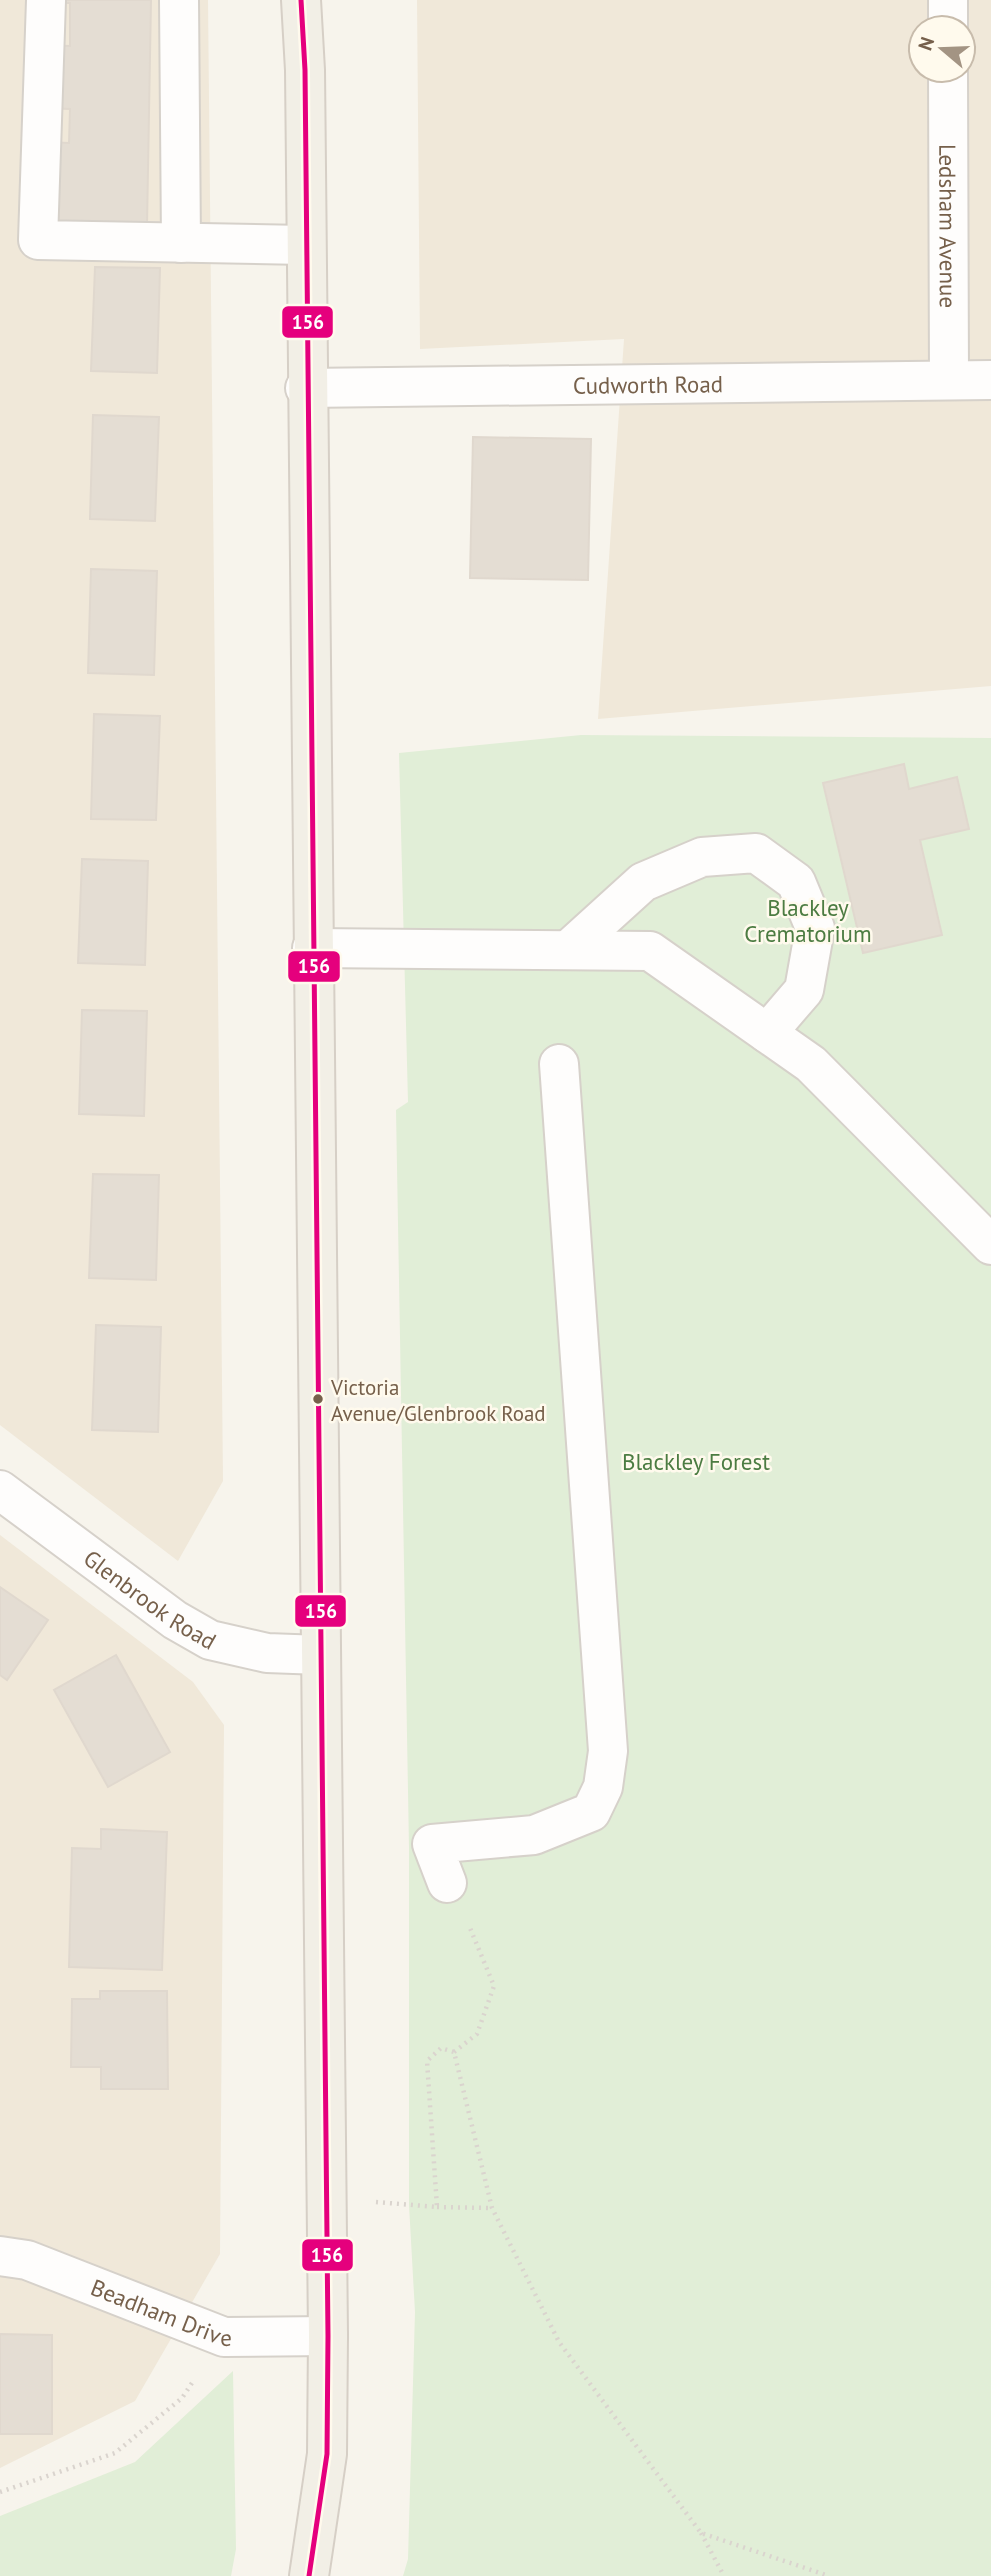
<svg xmlns="http://www.w3.org/2000/svg" width="991" height="2576" viewBox="0 0 991 2576" font-family="'PT Sans',sans-serif">
	<rect width="100%" height="100%" fill="#f7f4ec"/>
	<g fill="#f0e8d9" fill-rule="evenodd">
		<path d="M0,0H208L223,1481L178,1561L0,1425Z"/>
		<path d="M417,0H991V686L598,719L624,339L420,349ZM921,28H963V70H921Z"/>
		<path d="M0,1535L193,1682L224,1725L220,2254L135,2401L0,2468Z"/>
	</g>
	<g fill="#e1eed7">
		<path d="M581,735L991,738V2576H403L408,2559L415,2312L409,2205V1848L396,1110L408,1102L399,753Z"/>
		<path d="M233,2371L236,2549L231,2576H0V2516L135,2462Z"/>
	</g>
	<g fill="#e4ddd3" stroke="#e0d8ce" stroke-width="2">
		<path d="M52,0H151L147,226L45,224L46,142L69,143L70,109L46,108L47,45L70,46V3H52Z"/>
		<path d="M95,267L160,268L157,373L91,371Z"/>
		<path d="M93,415L159,417L155,521L90,519Z"/>
		<path d="M473,437L591,439L588,580L470,578Z"/>
		<path d="M91,569L157,571L154,675L88,673Z"/>
		<path d="M94,714L160,716L156,820L91,819Z"/>
		<path d="M904,764L909,789L957,777L969,829L920,840L942,935L863,953L823,783Z"/>
		<path d="M82,859L148,861L145,965L78,963Z"/>
		<path d="M82,1010L147,1011L144,1116L79,1114Z"/>
		<path d="M93,1174L159,1175L156,1280L89,1278Z"/>
		<path d="M96,1325L161,1327L158,1432L92,1430Z"/>
		<path d="M0,1587L48,1620L7,1680L0,1675Z"/>
		<path d="M116,1655L170,1752L108,1787L54,1690Z"/>
		<path d="M101,1829L167,1832L162,1970L69,1967L72,1848L101,1849Z"/>
		<path d="M100,1991H167L168,2089H101V2067H71L72,1999H100Z"/>
		<path d="M0,2334L52,2335V2434H0Z"/>
	</g>
	<g fill="none" stroke-linecap="round" stroke-linejoin="round">
		<defs>
			<g id="minor">
				<path d="M46,0L38,240L305,245"/>
				<path d="M179,0L181,243"/>
				<path d="M948,0V28"/>
				<path id="s1" d="M948,70L949,380"/>
				<path id="s2" d="M305,388L991,380"/>
				<path d="M312,948L650,951L811,1064L991,1245"/>
				<path d="M568,950L643,882L702,857L756,853L796,882L815,928L804,990L767,1033"/>
				<path id="s3" d="M0,1490L175,1620L210,1640L267,1653L321,1655"/>
				<path d="M447,1883L432,1844L534,1835L591,1812L603,1787L608,1751L559,1064"/>
				<path id="s4" d="M0,2256L27,2260L224,2337L328,2336"/>
			</g>
			<path id="major" d="M301,0L305,70L328,2336L327,2454L309,2576"/>
		</defs>
		<use href="#minor" stroke="#d6d1ca" stroke-width="42"/>
		<use href="#major" stroke="#d6cfc6" stroke-width="42"/>
		<g stroke="#dad4ce" stroke-width="4.5" stroke-dasharray="2 5" stroke-linecap="butt">
			<path d="M454,2052L477,2034L494,1986L470,1928"/>
			<path d="M376,2202L437,2207L427,2061L441,2048L454,2052L492,2208L559,2342L701,2533L829,2576"/>
			<path d="M437,2207L492,2208"/>
			<path d="M0,2492L115,2453L182,2398L194,2380"/>
			<path d="M701,2533L724,2576"/>
		</g>
		<use href="#minor" stroke="#fefdfc" stroke-width="38"/>
		<use href="#major" stroke="#f2efe6" stroke-width="38"/>
		<defs>
			<path id="bus-1" d="M301,0L305,70L328,2336L327,2454L309,2576"/>
		</defs>
		<use href="#bus-1" stroke="#fffaed" stroke-width="10"/>
		<use href="#bus-1" stroke="#e5007d" stroke-width="5"/>
	</g>
	<circle fill="#76604b" stroke="#fffaed" stroke-width="2.5" cx="318" cy="1399" r="6"/>
	<g text-anchor="middle" dominant-baseline="central" stroke-width="5" stroke-linejoin="round" paint-order="stroke">
		<g font-size="21" fill="#76604b" stroke="#fffaed" text-anchor="start">
			<text x="331" y="1387">Victoria<tspan x="331" dy="26">Avenue/Glenbrook Road</tspan></text>
		</g>
		<g font-size="23" fill="#76604b" stroke="#fffaed">
			<text stroke="none"><textPath href="#s1" startOffset="156">Ledsham Avenue</textPath></text>
			<text stroke="none"><textPath href="#s2" startOffset="343">Cudworth Road</textPath></text>
			<text stroke="none"><textPath href="#s3" startOffset="186">Glenbrook Road</textPath></text>
			<text stroke="none"><textPath href="#s4" startOffset="172">Beadham Drive</textPath></text>
		</g>
		<g font-size="23" fill="#4c7c42" stroke="#fffaed">
			<text x="808" y="907">Blackley<tspan x="808" dy="26">Crematorium</tspan></text>
			<text x="696" y="1461">Blackley Forest</text>
		</g>
	</g>
	<g stroke="#fffaed" stroke-width="2.5">
		<rect x="281" y="305" width="53" height="34" rx="7" fill="#e5007d"/>
		<rect x="287" y="950" width="54" height="33" rx="7" fill="#e5007d"/>
		<rect x="294" y="1594" width="53" height="34" rx="7" fill="#e5007d"/>
		<rect x="301" y="2238" width="53" height="34" rx="7" fill="#e5007d"/>
	</g>
	<g font-size="19" text-anchor="middle" font-weight="bold" fill="#fff">
		<text x="308" y="329">156</text>
		<text x="314" y="973">156</text>
		<text x="321" y="1618">156</text>
		<text x="327" y="2262">156</text>
	</g>
	<g transform="translate(942 49) rotate(289)"><circle r="33" fill="#fffaed" stroke="#c8bcac" stroke-width="2"/>
	<path d="M0-5L12 26L0 18L-12 26Z" fill="#a39483"/>
	<text y="-10" font-size="19" font-weight="bold" text-anchor="middle" fill="#76604b">N</text>
	</g>
</svg>
